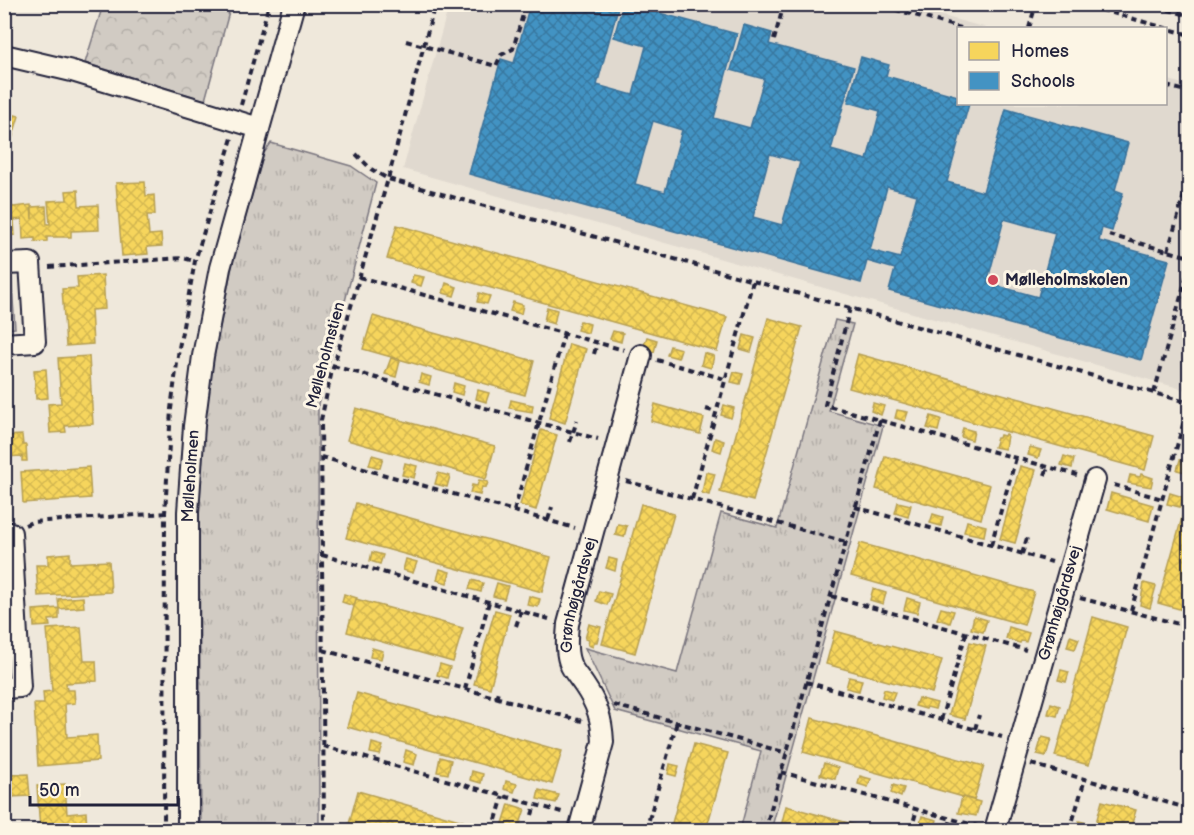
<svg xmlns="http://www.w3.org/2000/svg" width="1194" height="835" viewBox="0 0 1194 835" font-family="'Balsamiq Sans',sans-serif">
	<defs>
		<pattern id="grass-tufts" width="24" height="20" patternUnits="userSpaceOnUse" patternTransform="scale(1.5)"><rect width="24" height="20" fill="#d1cbc3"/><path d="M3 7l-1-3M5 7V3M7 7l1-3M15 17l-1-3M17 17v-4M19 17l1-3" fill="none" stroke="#b3aea8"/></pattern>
		<pattern id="forest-crowns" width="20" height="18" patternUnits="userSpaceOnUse" patternTransform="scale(1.5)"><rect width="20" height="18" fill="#d1cbc3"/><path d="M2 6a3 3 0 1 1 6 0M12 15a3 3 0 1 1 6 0" fill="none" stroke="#b3aea8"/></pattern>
		<pattern id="homes-cross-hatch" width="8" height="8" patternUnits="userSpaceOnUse" patternTransform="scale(1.5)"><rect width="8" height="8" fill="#f6d55c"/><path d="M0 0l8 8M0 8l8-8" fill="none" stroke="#d3b751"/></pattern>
		<pattern id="schools-cross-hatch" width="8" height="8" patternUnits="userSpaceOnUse" patternTransform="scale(1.5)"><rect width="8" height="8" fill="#4393c3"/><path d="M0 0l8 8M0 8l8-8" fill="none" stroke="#3878a0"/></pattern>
	</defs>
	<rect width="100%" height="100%" fill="#efe8db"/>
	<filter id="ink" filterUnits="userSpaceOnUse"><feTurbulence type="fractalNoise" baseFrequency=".0167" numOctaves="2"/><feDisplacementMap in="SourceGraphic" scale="12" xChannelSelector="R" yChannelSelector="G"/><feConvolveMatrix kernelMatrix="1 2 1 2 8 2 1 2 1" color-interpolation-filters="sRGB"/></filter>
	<g filter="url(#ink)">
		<path fill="#e0d9cf" d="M449,5H902L987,28H958V104H1166V79L1189,86V391L403,169Z"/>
		<g fill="url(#grass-tufts)" stroke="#7a767f" stroke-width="1.5">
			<path d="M271,143L351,166L376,183L318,404L319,830H201L199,518L205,403L233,261L264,153Z"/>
			<path d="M11,272L15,328L5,329V273Z"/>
			<path d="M835,320L853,324L829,411L883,426L771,830H740L761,751L615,711L585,648L677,673L721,513L777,528Z"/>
		</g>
		<path fill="url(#forest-crowns)" stroke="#7a767f" stroke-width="1.5" d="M103,5H231L205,100L85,63Z"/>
		<g fill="url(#homes-cross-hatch)" stroke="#b69f52" stroke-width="1.5">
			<path d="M4,73L10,75L5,92H4Z"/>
			<path d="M4,112L19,116L9,149L4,148Z"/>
			<path d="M145,182L146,196L154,195L155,215H147L149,235L161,234L162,246L147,247L148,254L122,256L116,183Z"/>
			<path d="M4,187H10L11,205L13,207L31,205L32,219V207L46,206L47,224H50L48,201L67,200L66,191L78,190L79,206L98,205L99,230L71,231V237H47V241L35,242V238L23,239L22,219L14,220L15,235L4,236Z"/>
			<path d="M397,225L727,317L717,351L387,259Z"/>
			<path d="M103,275L105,309L91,310L93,344L66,346L62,289L78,288L77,277Z"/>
			<path d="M413,275L424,277L421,286L411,283Z"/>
			<path d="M446,283L457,287L454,296L443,293Z"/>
			<path d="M479,293L490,296L487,304L477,302Z"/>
			<path d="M513,302L523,305L521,314L510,311Z"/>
			<path d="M547,307L557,310L554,324L544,321Z"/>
			<path d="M373,316L534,361L525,395L363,349Z"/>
			<path d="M768,318L802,327L753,501L720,492Z"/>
			<path d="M580,321L590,324L588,333L577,330Z"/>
			<path d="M613,331L623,333L621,342L610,339Z"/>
			<path d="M744,335L755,338L751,352L740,349Z"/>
			<path d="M647,337L657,340L654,352L643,348Z"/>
			<path d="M569,344L586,349L565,423L549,418Z"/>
			<path d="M670,346L681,349L678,358L667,355Z"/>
			<path d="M704,353L714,356L711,368L701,365Z"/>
			<path d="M858,354L1154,436L1145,470L849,388Z"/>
			<path d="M89,356L93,424L65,426L66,432L50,433L48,404L61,403L58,358Z"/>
			<path d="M391,358L400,361L396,377L385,374Z"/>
			<path d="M46,369L48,398L36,399L34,370Z"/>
			<path d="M734,372L743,374L740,384L731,382Z"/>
			<path d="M421,374L431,377L429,385L419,382Z"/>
			<path d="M454,383L464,386L462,395L452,392Z"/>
			<path d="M478,390L489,393L486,402L476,399Z"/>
			<path d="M511,400L533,405L532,412L509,408Z"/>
			<path d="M873,403L884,406L881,415L871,411Z"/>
			<path d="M655,404L704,418L700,434L651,421Z"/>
			<path d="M724,405L734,408L731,418L721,415Z"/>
			<path d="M356,408L495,446L486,479L347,440Z"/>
			<path d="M897,410L908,412L905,421L895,418Z"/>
			<path d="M931,416L941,419L938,431L927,428Z"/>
			<path d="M963,428L974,431L972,440L961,437Z"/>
			<path d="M541,430L557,435L536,510L520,505Z"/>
			<path d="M1005,434L1007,435L1005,449L994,447L997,438H999L1000,435L1004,436Z"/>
			<path d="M22,435L23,445H26L27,461H22V456L4,457V436Z"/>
			<path d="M715,438L724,441L721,452L712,449Z"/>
			<path d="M1030,447L1041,450L1038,458L1028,455Z"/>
			<path d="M372,455L383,458L380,468L369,465Z"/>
			<path d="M885,456L990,485L981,519L876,489Z"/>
			<path d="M1064,456L1074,459L1072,468L1061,465Z"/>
			<path d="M1180,460L1188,462L1185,472L1177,470Z"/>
			<path d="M405,463L417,466L414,478L402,475Z"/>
			<path d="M1020,466L1036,470L1015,543L1000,539Z"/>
			<path d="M89,467L91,498L23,503L21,472Z"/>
			<path d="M706,472L715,474L709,495L702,493Z"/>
			<path d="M438,473L450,476L447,487L435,484Z"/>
			<path d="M1141,474L1153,478L1151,487L1128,483L1130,475L1140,477Z"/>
			<path d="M479,480L488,482L486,488L482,487L480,495L470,493L472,485L477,486Z"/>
			<path d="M1190,489V612L1158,603Z"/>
			<path d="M1111,493L1153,505L1149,521L1107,509Z"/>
			<path d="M1170,493L1183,497L1180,507L1167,504Z"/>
			<path d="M898,502L911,505L908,517L895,513Z"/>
			<path d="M356,503L551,557L542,592L346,538Z"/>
			<path d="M641,504L674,514L635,653L602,644Z"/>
			<path d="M933,514L943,517L941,526L930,523Z"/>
			<path d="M967,521L986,526L984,536L964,532Z"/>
			<path d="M618,524L627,526L624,537L615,535Z"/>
			<path d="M860,543L1034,592L1024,625L851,576Z"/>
			<path d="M372,552L383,555L380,564L370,561Z"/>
			<path d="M70,553V563L109,561L111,592L38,596L36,565H48V555Z"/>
			<path d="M609,558L617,560L615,571L606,568Z"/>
			<path d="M406,559L417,562L413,573L403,570Z"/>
			<path d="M440,569L450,572L447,583L437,580Z"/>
			<path d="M472,580L483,583L481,592L469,589Z"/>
			<path d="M497,583L508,586L504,599L493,596Z"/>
			<path d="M1144,583L1156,586L1150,608L1140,605Z"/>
			<path d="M873,589L886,593L883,604L870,600Z"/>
			<path d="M599,591L611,594L607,605L596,601Z"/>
			<path d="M344,594L357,598L354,606L342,602Z"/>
			<path d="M529,596L540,599L538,607L527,605Z"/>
			<path d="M83,597L84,607L59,609V619L49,620L50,626L34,627L33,610L59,608L58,599Z"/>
			<path d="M907,598L920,602L917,613L904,610Z"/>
			<path d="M356,599L463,628L453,662L347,632Z"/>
			<path d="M941,608L954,611L950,623L937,619Z"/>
			<path d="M495,610L510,614L490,688L474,684Z"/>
			<path d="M974,616L987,620L983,632L971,629Z"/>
			<path d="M1093,617L1127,627L1089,765L1055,756Z"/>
			<path d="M589,624L601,627L597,642H594L593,647L588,645L589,640L585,639Z"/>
			<path d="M81,627L84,661H96L97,681L66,683L67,690H74L75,703L65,704L67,737L97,735L98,761L38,766L34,704H44L43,692L52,691L47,629Z"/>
			<path d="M1009,627L1029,633L1026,642L1021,641L1020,643L1006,639Z"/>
			<path d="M835,631L942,660L932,693L826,664Z"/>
			<path d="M1070,636L1079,639L1075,649L1067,647Z"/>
			<path d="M970,642L986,646L965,719L949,715Z"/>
			<path d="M372,648L383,651L381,659L370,657Z"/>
			<path d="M440,664L450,667L447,678L437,675Z"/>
			<path d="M1061,670L1069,672L1066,682L1058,680Z"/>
			<path d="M849,677L862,680L859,691L846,688Z"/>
			<path d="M884,689L895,692L892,700L882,697Z"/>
			<path d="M357,693L562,751L552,784L347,727Z"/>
			<path d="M918,698L937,703L935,709L927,707L926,709L915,706Z"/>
			<path d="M1051,703L1060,706L1057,716L1048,714Z"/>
			<path d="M812,718L984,766L974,800L803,752Z"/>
			<path d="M1042,737L1051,739L1046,756L1037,754Z"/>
			<path d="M372,743L383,746L380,755L370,753Z"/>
			<path d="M694,744L728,753L706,830H670Z"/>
			<path d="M406,750L417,754L414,765L403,762Z"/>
			<path d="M440,757L451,760L448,774L437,772Z"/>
			<path d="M824,763L838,768L835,779L820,775Z"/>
			<path d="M670,764L679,766L676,776L668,774Z"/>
			<path d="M472,771L483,774L481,783L470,780Z"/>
			<path d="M28,774L30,796L11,797L9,775Z"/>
			<path d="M860,776L871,779L868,787L858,784Z"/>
			<path d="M506,781L517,784L514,792L504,789Z"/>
			<path d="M65,784L67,814L86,812L87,830H40L37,786Z"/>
			<path d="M893,785L904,788L901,797L891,793Z"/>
			<path d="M539,790L559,795L556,803L537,799Z"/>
			<path d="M358,791L463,821L461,830H371L349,824Z"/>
			<path d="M962,797L980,802L976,816L958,813Z"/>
			<path d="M1102,801L1136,810L1130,830H1094Z"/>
			<path d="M509,804L525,809L518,830H501Z"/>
			<path d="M786,806L874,830H780Z"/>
			<path d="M922,816L937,820L934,830H918Z"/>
			<path d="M1079,821L1087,823L1086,830H1076Z"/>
			<path d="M603,825L622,830H601Z"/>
		</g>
		<path fill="url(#schools-cross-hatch)" stroke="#39719a" stroke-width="1.5" fill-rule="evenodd" d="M530,4H619L597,85L633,95L646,46L614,37L623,4H654L652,11L737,34L714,118L750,128L764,79L731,70L744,25L772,33L769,44L854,67L831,150L867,160L880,111L848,102L861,57L889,65L886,76L958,96V104H969L947,182L983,192L1006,109L1128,143L1115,190L1123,193L1112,231L1102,228L1099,241L1169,260L1141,360L889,291L895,269L867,261L861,283L469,174L501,59L514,63ZM653,121L682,130L665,192L635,184ZM770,154L800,162L782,225L753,217ZM887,187L917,195L900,258L870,250ZM1004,219L1055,233L1038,297L987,283Z"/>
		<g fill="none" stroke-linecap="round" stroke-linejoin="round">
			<defs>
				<g id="minor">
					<path d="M4,55L72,71L259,128"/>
					<path d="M4,264L30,263L35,342L4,344"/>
					<path d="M4,533H11L20,687L4,688"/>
					<path id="s1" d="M188,830V512L194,426L203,356L220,268L294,4"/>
					<path id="s2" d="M579,830L603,742C602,719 597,704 584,685C580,679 574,672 571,666C565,653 567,637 568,624L641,355"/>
					<path id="s3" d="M995,830L1095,480"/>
				</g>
			</defs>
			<use href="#minor" stroke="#22223b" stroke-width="24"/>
			<g stroke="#22223b" stroke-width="4" stroke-dasharray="6 4.5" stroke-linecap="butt">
				<path d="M875,4L961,28"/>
				<path d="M1081,4L1190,35"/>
				<path d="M1148,4L1190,16"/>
				<path d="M909,14L911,4"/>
				<path d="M1029,28L1036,4"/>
				<path d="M774,40L784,4"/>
				<path d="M406,41L496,66L501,55L513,49L526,4"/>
				<path d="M1166,86L1190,92"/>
				<path d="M241,105L269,4"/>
				<path d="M356,154L371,169L388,179L1190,403"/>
				<path d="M1109,235L1190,257"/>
				<path d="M1168,251L1190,174"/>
				<path d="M49,267L183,258L195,261"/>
				<path d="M359,277L624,350"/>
				<path d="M850,308L825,405L1077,475"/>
				<path d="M594,354L597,343"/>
				<path d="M657,360L725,379"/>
				<path d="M333,366L598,439"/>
				<path d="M1154,393L1190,264"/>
				<path d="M706,409L716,412"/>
				<path d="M570,442L577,420"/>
				<path d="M321,457L575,528"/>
				<path d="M1045,475L1048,467"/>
				<path d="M626,481L846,542"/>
				<path d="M1114,485L1162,499"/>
				<path d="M692,499L753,281"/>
				<path d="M855,507L1052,562"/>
				<path d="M514,511L564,334"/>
				<path d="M548,520L552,507"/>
				<path d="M25,525L32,522L167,513"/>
				<path d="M991,545L1016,458"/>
				<path d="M1022,554L1027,538"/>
				<path d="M322,555L549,619"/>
				<path d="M831,596L1026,650"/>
				<path d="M1080,598L1190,627"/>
				<path d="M1131,611L1189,403"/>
				<path d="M516,626L521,611"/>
				<path d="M323,650L582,721"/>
				<path d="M806,682L1002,737"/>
				<path d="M465,689L489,602"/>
				<path d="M496,698L499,688"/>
				<path d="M614,705L787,753"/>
				<path d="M941,720L966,633"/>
				<path d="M975,729L979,715"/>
				<path d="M323,746L565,813"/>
				<path d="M1031,764L1190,809"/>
				<path d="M781,772L977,826"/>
				<path d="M532,815L535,805"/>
				<path d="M949,827L951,819"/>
				<path d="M164,830L165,513L171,409L179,348L195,261L232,138"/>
				<path d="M324,830L321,420L331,375L388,179L435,4"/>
				<path d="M493,830L503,796"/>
				<path d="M646,830L677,722"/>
				<path d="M765,830L880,420"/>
				<path d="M911,830L917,809"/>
				<path d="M1070,830L1085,779"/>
				<path d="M1184,830L1190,811"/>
			</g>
			<use href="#minor" stroke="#fcf5e5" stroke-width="20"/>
		</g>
	</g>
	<circle fill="#d1495b" stroke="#fcf5e5" stroke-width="2" cx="993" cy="280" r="6"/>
	<g text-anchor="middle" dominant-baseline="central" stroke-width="6" stroke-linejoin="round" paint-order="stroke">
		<g font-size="16" font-weight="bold" fill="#22223b" stroke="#fcf5e5" text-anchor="start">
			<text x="1005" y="280">Mølleholmskolen</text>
		</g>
		<g font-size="16" fill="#22223b" stroke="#fcf5e5">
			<text transform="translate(326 355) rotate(-75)">Mølleholmstien</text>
			<text stroke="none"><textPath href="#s1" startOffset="354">Mølleholmen</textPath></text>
			<text stroke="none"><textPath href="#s2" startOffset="248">Grønhøjgårdsvej</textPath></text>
			<text stroke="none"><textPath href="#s3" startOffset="236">Grønhøjgårdsvej</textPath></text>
		</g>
	</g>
	<rect width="1194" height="835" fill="none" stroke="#fcf5e5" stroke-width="24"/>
	<rect x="12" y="12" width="1170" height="811" fill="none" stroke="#22223b" stroke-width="2" filter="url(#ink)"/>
	<rect x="957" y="27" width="210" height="78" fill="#fcf5e5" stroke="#a5a1a1" stroke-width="1.5"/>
	<rect x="969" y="42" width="30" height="18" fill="#f6d55c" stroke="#a5a1a1" stroke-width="1.5"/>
	<text x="1011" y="57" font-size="18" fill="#22223b">Homes</text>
	<rect x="969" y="72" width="30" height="18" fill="#4393c3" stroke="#a5a1a1" stroke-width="1.5"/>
	<text x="1011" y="87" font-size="18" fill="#22223b">Schools</text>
	<path d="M30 796v9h148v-9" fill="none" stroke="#22223b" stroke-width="3"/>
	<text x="39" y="796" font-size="18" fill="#22223b" stroke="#fcf5e5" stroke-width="4.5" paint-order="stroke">50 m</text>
</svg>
